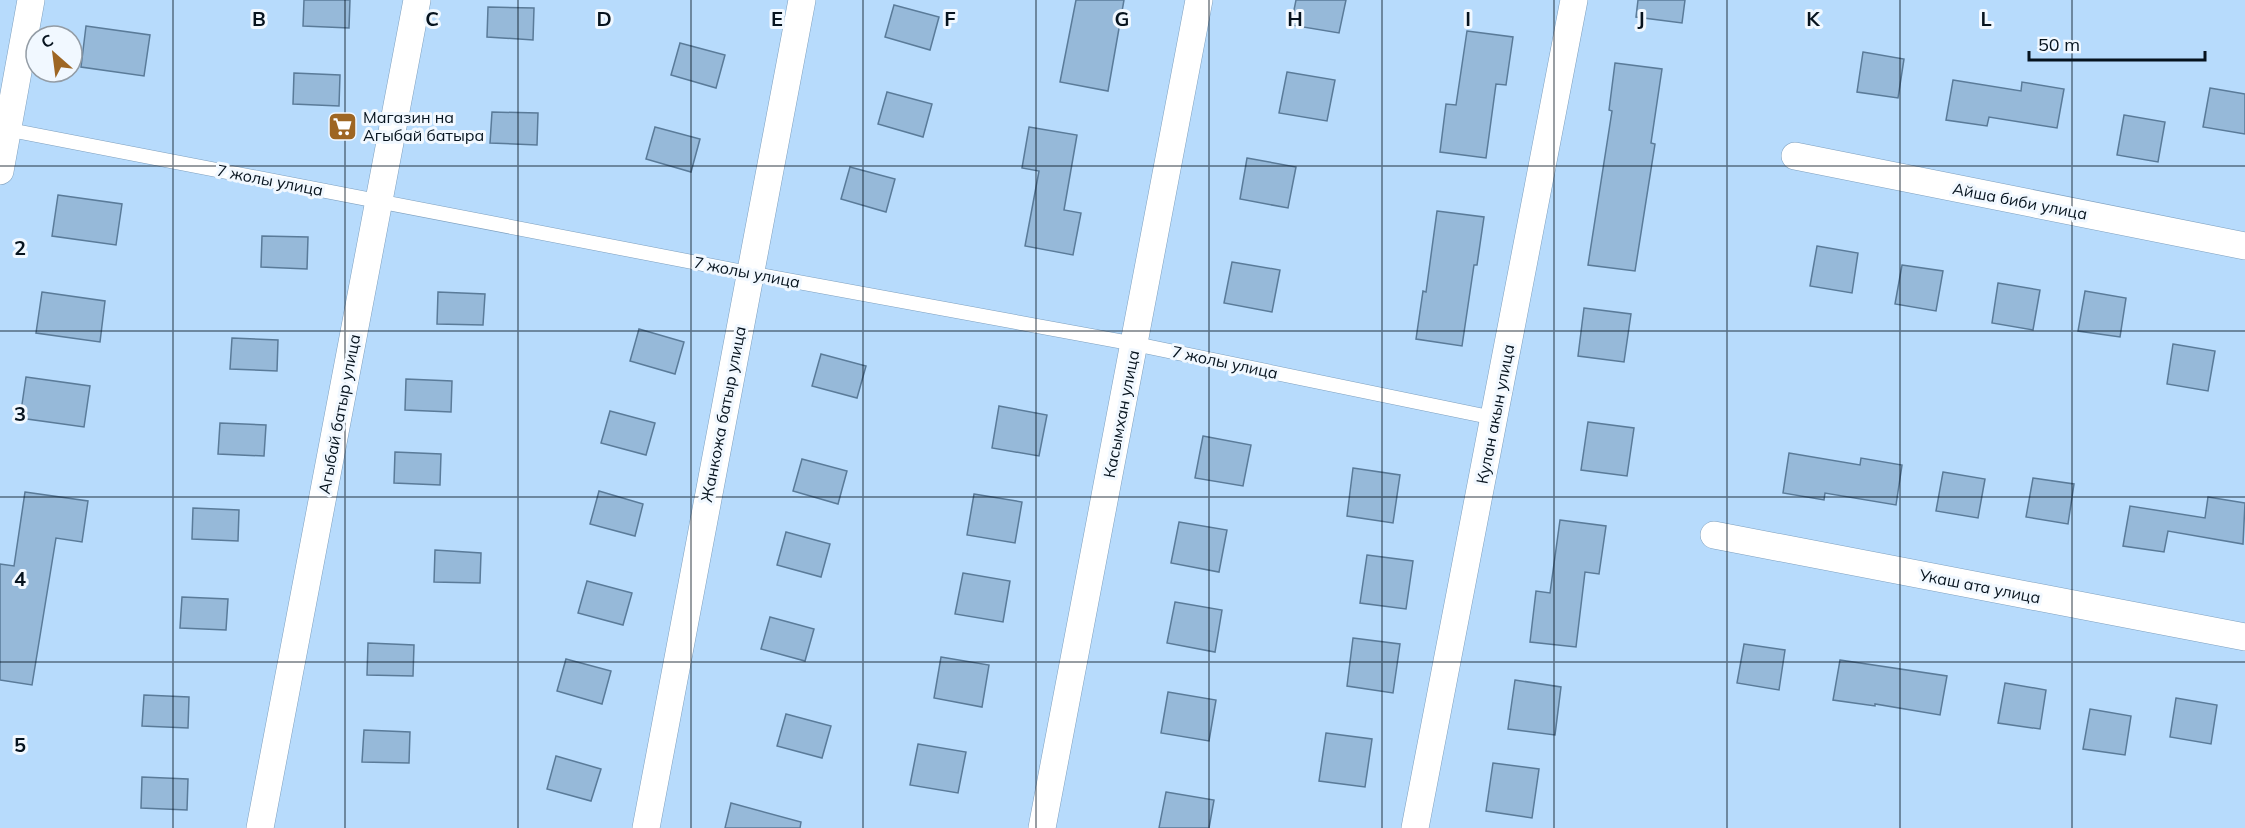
<svg xmlns="http://www.w3.org/2000/svg" width="2245" height="828" viewBox="0 0 2245 828" font-family="Mulish,sans-serif">
	<rect width="100%" height="100%" fill="#b7dbfc"/>
	<g fill="#96b9d9" stroke="#5a7b99" stroke-width="1.5">
		<path d="M304,0H350L349,28L303,26Z"/>
		<path d="M1076,0H1124L1108,91L1060,82Z"/>
		<path d="M1296,0H1346L1339,33L1291,25Z"/>
		<path d="M1638,0H1685L1682,23L1636,17Z"/>
		<path d="M894,5L939,17L930,50L885,37Z"/>
		<path d="M488,7L534,8L533,40L487,37Z"/>
		<path d="M86,26L150,35L144,76L81,67Z"/>
		<path d="M1467,31L1513,37L1506,85L1496,84L1486,158L1440,152L1446,104L1456,105Z"/>
		<path d="M680,43L725,55L716,88L671,75Z"/>
		<path d="M1863,52L1904,59L1898,98L1857,92Z"/>
		<path d="M1615,63L1662,69L1651,143L1655,144L1635,271L1588,265L1612,111L1609,110Z"/>
		<path d="M1287,72L1335,80L1327,121L1279,113Z"/>
		<path d="M294,73L340,75L339,106L293,104Z"/>
		<path d="M1953,80L2021,91L2022,82L2064,89L2057,128L1989,117L1987,126L1946,120Z"/>
		<path d="M2210,88L2245,94V134L2203,127Z"/>
		<path d="M887,92L932,104L923,137L878,124Z"/>
		<path d="M492,112L538,113L537,145L490,143Z"/>
		<path d="M2124,115L2165,122L2158,162L2117,155Z"/>
		<path d="M655,127L700,139L691,172L646,159Z"/>
		<path d="M1029,127L1077,135L1064,210L1081,213L1073,255L1025,246L1039,171L1022,168Z"/>
		<path d="M1247,158L1296,167L1288,208L1240,199Z"/>
		<path d="M850,167L895,179L886,212L841,199Z"/>
		<path d="M58,195L122,204L116,245L52,236Z"/>
		<path d="M1437,211L1484,217L1477,265H1474L1462,346L1416,339L1423,291L1426,292Z"/>
		<path d="M262,236L308,237L307,269L261,267Z"/>
		<path d="M1817,246L1858,253L1852,293L1810,286Z"/>
		<path d="M1232,262L1280,270L1272,312L1224,303Z"/>
		<path d="M1902,265L1943,271L1936,311L1895,304Z"/>
		<path d="M1998,283L2040,290L2033,330L1992,323Z"/>
		<path d="M2085,291L2126,298L2120,337L2078,331Z"/>
		<path d="M42,292L105,301L100,342L36,333Z"/>
		<path d="M438,292L485,294L483,325L437,324Z"/>
		<path d="M1584,308L1631,314L1624,362L1578,356Z"/>
		<path d="M639,329L684,342L675,374L630,361Z"/>
		<path d="M232,338L278,340L277,371L230,369Z"/>
		<path d="M2173,344L2215,351L2208,391L2167,384Z"/>
		<path d="M821,354L866,366L857,398L812,386Z"/>
		<path d="M26,377L90,386L84,427L20,418Z"/>
		<path d="M406,379L452,381L451,412L405,410Z"/>
		<path d="M999,406L1047,415L1039,456L992,448Z"/>
		<path d="M610,411L655,423L646,455L601,443Z"/>
		<path d="M1588,422L1634,428L1627,476L1581,470Z"/>
		<path d="M220,423L266,425L264,456L218,454Z"/>
		<path d="M1203,436L1251,445L1243,486L1195,478Z"/>
		<path d="M395,452L441,454L440,485L394,483Z"/>
		<path d="M1789,453L1860,465L1861,458L1902,465L1896,505L1825,493L1824,500L1783,493Z"/>
		<path d="M802,459L847,471L838,504L793,491Z"/>
		<path d="M1353,468L1400,475L1393,523L1347,516Z"/>
		<path d="M1943,472L1985,479L1978,518L1936,511Z"/>
		<path d="M2033,478L2074,484L2068,524L2026,517Z"/>
		<path d="M599,491L643,504L635,536L590,524Z"/>
		<path d="M25,492L88,501L82,542L56,538L32,685L0,680V564L14,566Z"/>
		<path d="M974,494L1022,502L1015,543L967,535Z"/>
		<path d="M2208,497L2245,503L2243,544L2168,531L2164,552L2123,546L2130,506L2205,518Z"/>
		<path d="M193,508L239,510L238,541L192,539Z"/>
		<path d="M1560,520L1606,526L1599,574L1585,572L1576,647L1530,642L1536,591L1550,593Z"/>
		<path d="M1179,522L1227,530L1219,572L1171,563Z"/>
		<path d="M786,532L830,544L821,577L777,565Z"/>
		<path d="M435,550L481,553L480,583L434,582Z"/>
		<path d="M1367,555L1413,561L1406,609L1360,603Z"/>
		<path d="M963,573L1010,581L1003,622L955,614Z"/>
		<path d="M587,581L632,593L623,625L578,613Z"/>
		<path d="M182,597L228,599L226,630L180,628Z"/>
		<path d="M1175,602L1222,610L1215,652L1167,643Z"/>
		<path d="M770,617L814,629L805,661L761,649Z"/>
		<path d="M1353,638L1400,644L1393,693L1347,686Z"/>
		<path d="M368,643L414,645L413,676L367,675Z"/>
		<path d="M1744,644L1785,650L1779,690L1737,683Z"/>
		<path d="M941,657L989,665L982,707L934,698Z"/>
		<path d="M566,659L611,671L602,704L557,691Z"/>
		<path d="M1840,660L1947,676L1940,715L1875,704V706L1833,700Z"/>
		<path d="M1515,680L1561,687L1555,735L1508,729Z"/>
		<path d="M2005,683L2046,690L2040,729L1998,723Z"/>
		<path d="M1168,692L1216,700L1209,741L1161,733Z"/>
		<path d="M144,695L189,697L188,728L142,726Z"/>
		<path d="M2176,698L2217,705L2211,744L2170,737Z"/>
		<path d="M2090,709L2131,716L2125,755L2083,749Z"/>
		<path d="M786,714L831,726L822,758L777,746Z"/>
		<path d="M364,730L410,732L409,763L362,762Z"/>
		<path d="M1326,733L1372,739L1365,787L1319,781Z"/>
		<path d="M918,744L966,752L958,793L910,785Z"/>
		<path d="M556,756L601,769L591,801L547,789Z"/>
		<path d="M1493,763L1539,769L1532,818L1486,811Z"/>
		<path d="M142,777L188,779L187,810L141,808Z"/>
		<path d="M1166,792L1214,800L1209,828H1159Z"/>
		<path d="M731,803L801,822L800,828H725Z"/>
	</g>
	<g fill="none" stroke-linecap="round" stroke-linejoin="round">
		<defs>
			<path id="lane" d="M5,129L749,273L1135,344L1494,418"/>
			<g id="street">
				<path d="M1795,156L2245,246"/>
				<path d="M0,171L31,0"/>
				<path d="M1714,535L2245,637"/>
				<path d="M260,828L417,0"/>
				<path d="M646,828L802,0"/>
				<path d="M1042,828L1199,0"/>
				<path d="M1415,828L1574,0"/>
			</g>
		</defs>
		<use href="#lane" stroke="#7d9fbe" stroke-width="15"/>
		<use href="#street" stroke="#7d9fbe" stroke-width="28"/>
		<use href="#lane" stroke="#fff" stroke-width="14"/>
		<use href="#street" stroke="#fff" stroke-width="27"/>
	</g>
	<path fill="none" stroke="#06131e" stroke-width="1.5" stroke-opacity="0.55" d="M173,0V828M345,0V828M518,0V828M691,0V828M863,0V828M1036,0V828M1209,0V828M1382,0V828M1554,0V828M1727,0V828M1900,0V828M2072,0V828M0,166H2245M0,331H2245M0,497H2245M0,662H2245"/>
	<defs>
		<symbol id="supermarket-square" viewBox="-11 -11 22 22"><rect x="-9" y="-9" width="18" height="18" rx="4" fill="#9e6623" stroke="#f1f8ff"/><path d="M-6-5.5h2.5l.6 2H6L4.5 2H-2.5L-4.4-4H-6ZM-1.5 3.2a1.3 1.3 0 1 0 .1 0ZM3 3.2a1.3 1.3 0 1 0 .1 0Z" fill="#fff"/></symbol>
	</defs>
	<g fill-rule="evenodd">
		<use href="#supermarket-square" x="326" y="110" width="33" height="33"/>
	</g>
	<g text-anchor="middle" dominant-baseline="central" stroke-width="6" stroke-linejoin="round" paint-order="stroke">
		<g font-size="16" fill="#06131e" stroke="#f1f8ff" text-anchor="start">
			<text x="363" y="117">Магазин на<tspan x="363" dy="18">Агыбай батыра</tspan></text>
		</g>
		<g font-size="16" fill="#06131e" stroke="#f1f8ff">
			<text transform="translate(270 180) rotate(11)">7 жолы улица</text>
			<text transform="translate(2020 201) rotate(11)">Айша биби улица</text>
			<text transform="translate(747 272) rotate(11)">7 жолы улица</text>
			<text transform="translate(1225 362) rotate(12)">7 жолы улица</text>
			<text transform="translate(339 414) rotate(-79)">Агыбай батыр улица</text>
			<text transform="translate(723 414) rotate(-79)">Жанкожа батыр улица</text>
			<text transform="translate(1121 414) rotate(-79)">Касымхан улица</text>
			<text transform="translate(1495 414) rotate(-79)">Кулан акын улица</text>
			<text transform="translate(1980 586) rotate(11)">Укаш ата улица</text>
		</g>
	</g>
	<g font-size="20" text-anchor="middle" font-weight="bold" fill="#06131e" stroke="#f1f8ff" stroke-width="6" stroke-linejoin="round" paint-order="stroke">
		<text x="259" y="26">B</text>
		<text x="432" y="26">C</text>
		<text x="604" y="26">D</text>
		<text x="777" y="26">E</text>
		<text x="950" y="26">F</text>
		<text x="1122" y="26">G</text>
		<text x="1295" y="26">H</text>
		<text x="1468" y="26">I</text>
		<text x="1641" y="26">J</text>
		<text x="1813" y="26">K</text>
		<text x="1986" y="26">L</text>
		<text x="20" y="255">2</text>
		<text x="20" y="421">3</text>
		<text x="20" y="586">4</text>
		<text x="20" y="752">5</text>
	</g>
	<g transform="translate(54 54) rotate(332)"><circle r="28" fill="#f1f8ff" stroke="#939ca5" stroke-width="1.5"/>
	<path d="M0-4.5L10 22L0 15L-10 22Z" fill="#9e6623"/>
	<text y="-9" font-size="16" font-weight="bold" text-anchor="middle" fill="#06131e">С</text>
	</g>
	<path d="M2029 51v9h176v-9" fill="none" stroke="#06131e" stroke-width="3"/>
	<text x="2038" y="51" font-size="18" fill="#06131e" stroke="#f1f8ff" stroke-width="4.5" paint-order="stroke">50 m</text>
</svg>
